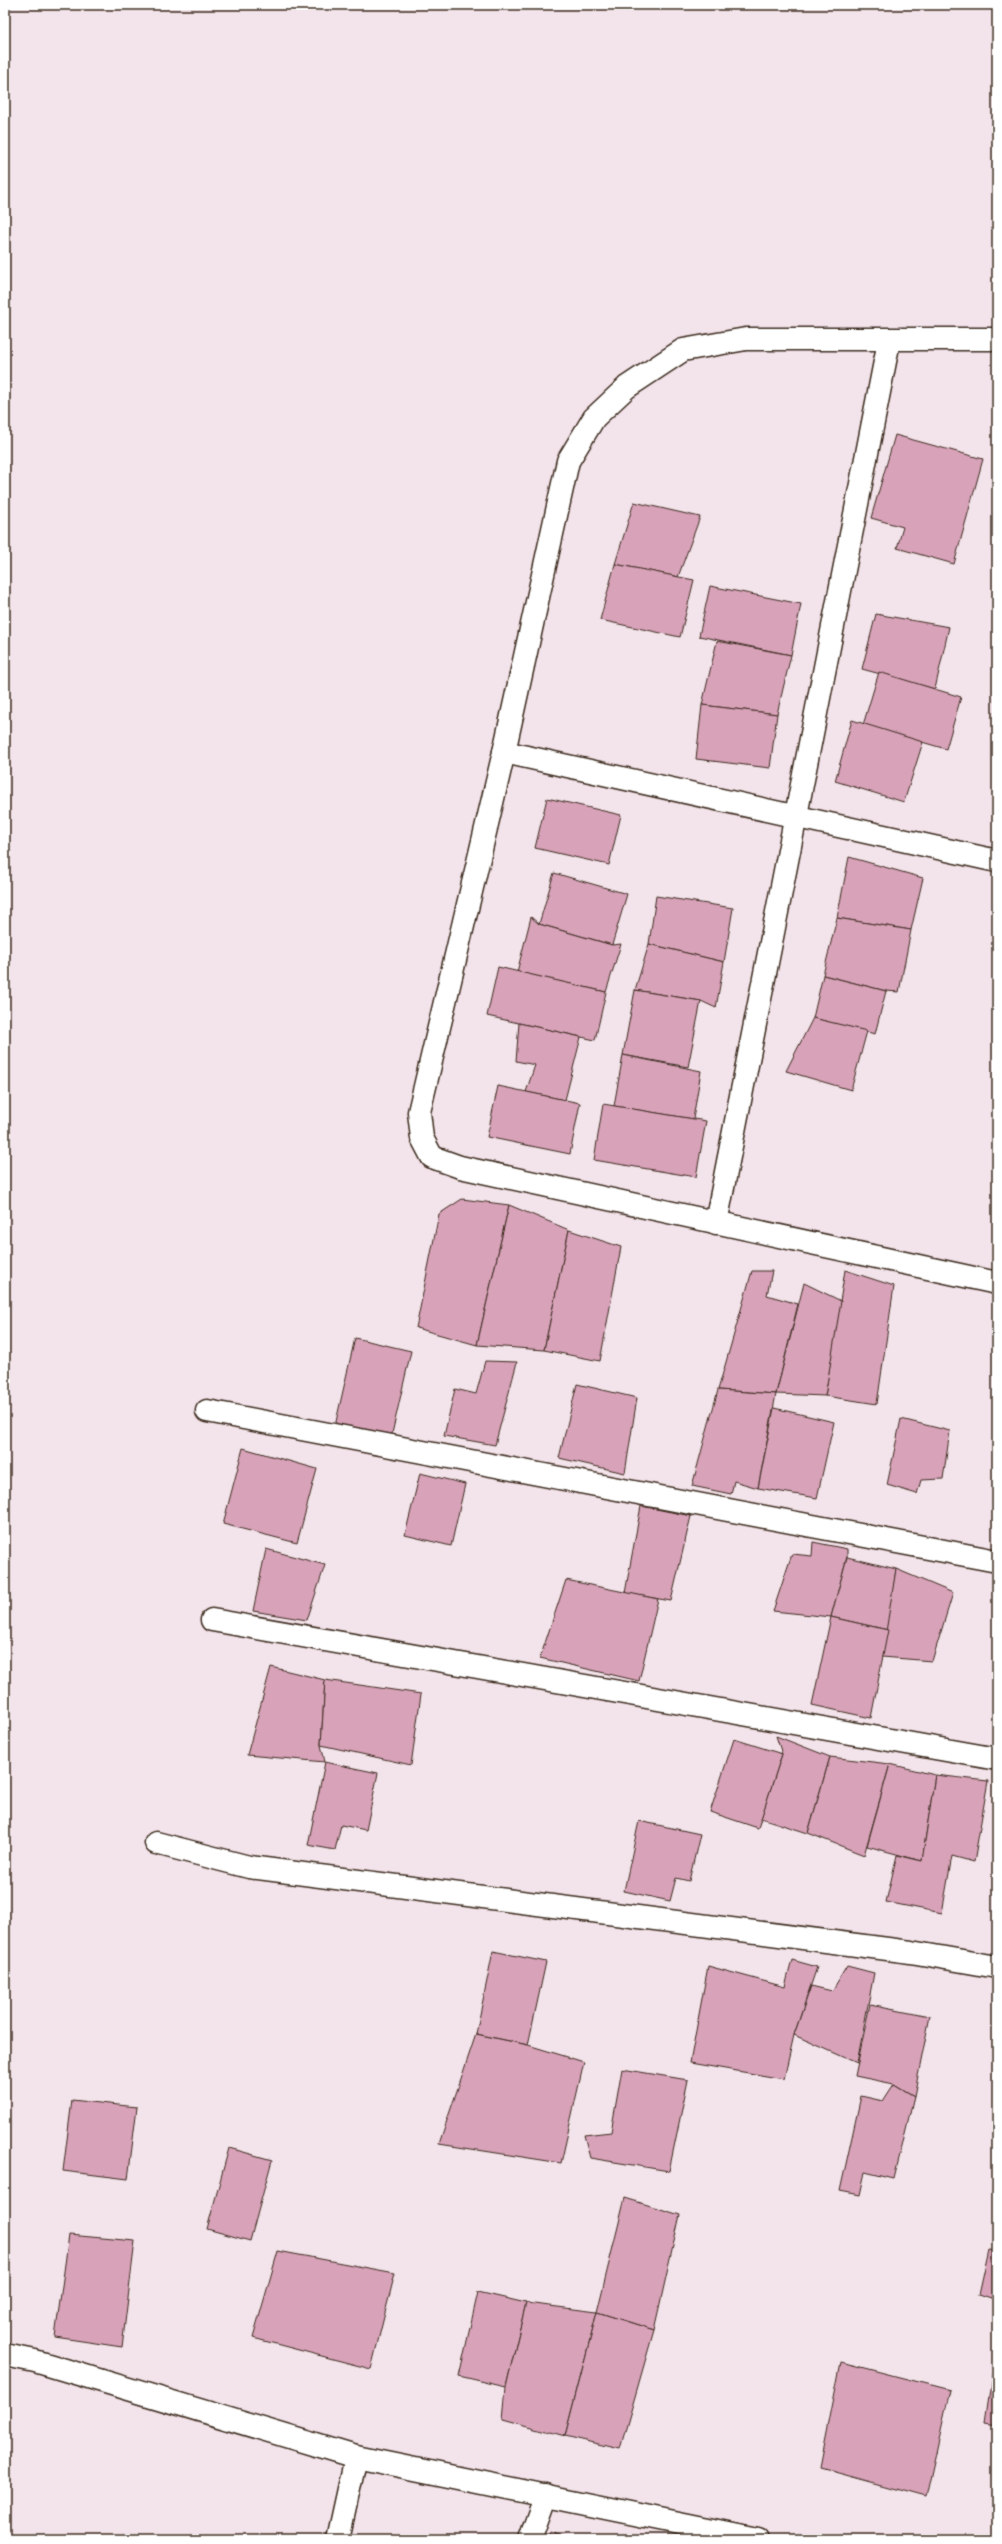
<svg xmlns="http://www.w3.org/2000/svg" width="1002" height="2544" viewBox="0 0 1002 2544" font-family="Delius,sans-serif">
	<rect width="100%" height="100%" fill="#f3e3ea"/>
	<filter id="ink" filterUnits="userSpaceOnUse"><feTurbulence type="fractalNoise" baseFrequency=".025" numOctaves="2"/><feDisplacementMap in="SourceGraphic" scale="8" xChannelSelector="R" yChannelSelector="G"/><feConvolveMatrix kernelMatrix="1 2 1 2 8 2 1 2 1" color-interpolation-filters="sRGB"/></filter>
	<g filter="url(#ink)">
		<g fill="#d8a2b9" stroke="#3b2a1e">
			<path d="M895,435L983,459L954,564L897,548L903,527L871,518Z"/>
			<path d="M634,502L700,517L678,577L615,564Z"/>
			<path d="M615,564L694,580L680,637L600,620Z"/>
			<path d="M710,586L801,604L791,655L699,636Z"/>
			<path d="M876,614L949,627L935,689L862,669Z"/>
			<path d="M717,641L791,655L777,714L702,705Z"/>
			<path d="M879,672L961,697L946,749L863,725Z"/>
			<path d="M702,705L777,714L770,768L696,759Z"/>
			<path d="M852,720L923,742L904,802L835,781Z"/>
			<path d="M547,798L621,815L609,865L535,848Z"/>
			<path d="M849,857L923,878L911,930L837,918Z"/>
			<path d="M554,873L627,894L612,945L539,924Z"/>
			<path d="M656,896L733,908L724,962L649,944Z"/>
			<path d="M531,917L539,924L612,945L621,944L606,992L517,972Z"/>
			<path d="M837,918L911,930L899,992L886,991L823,975Z"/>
			<path d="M649,944L724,962L716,1008L701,1001L635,990Z"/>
			<path d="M498,967L606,992L595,1040L487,1016Z"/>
			<path d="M823,975L886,991L875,1034L813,1018Z"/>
			<path d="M635,990L701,1001L688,1067L623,1055Z"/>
			<path d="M813,1018L867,1031L851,1090L786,1071Z"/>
			<path d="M519,1023L581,1037L565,1100L526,1092L535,1065L516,1061Z"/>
			<path d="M623,1055L701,1071L693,1119L614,1106Z"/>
			<path d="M498,1086L580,1103L570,1154L487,1137Z"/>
			<path d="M603,1104L706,1121L696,1177L594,1160Z"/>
			<path d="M462,1199L509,1205L477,1345L416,1328L439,1214Z"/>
			<path d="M509,1205L569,1230L544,1350L477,1345Z"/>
			<path d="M569,1230L621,1247L600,1361L544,1350Z"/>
			<path d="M845,1270L894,1286L877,1404L825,1396Z"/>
			<path d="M752,1271H772L767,1295L798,1304L776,1394L718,1390Z"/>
			<path d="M804,1283L841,1301L825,1396L776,1394Z"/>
			<path d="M355,1338L411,1351L391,1438L335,1426Z"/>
			<path d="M485,1361L517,1362L495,1445L444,1436L455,1389L476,1394Z"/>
			<path d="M577,1384L637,1398L625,1473L559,1458Z"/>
			<path d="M718,1390L776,1394L758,1488L734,1481L731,1494L692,1486Z"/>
			<path d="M774,1408L834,1422L817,1498L758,1488Z"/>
			<path d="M901,1419L950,1431L943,1479L921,1480L917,1494L887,1485Z"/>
			<path d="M243,1448L317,1469L297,1543L223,1524Z"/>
			<path d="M420,1473L465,1484L451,1546L405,1535Z"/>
			<path d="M641,1506L691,1516L671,1601L625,1593Z"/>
			<path d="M813,1542L847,1549V1557L831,1617L773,1611L792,1554L812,1556Z"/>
			<path d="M266,1549L325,1565L307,1620L253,1611Z"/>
			<path d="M847,1557L896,1569L888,1630L831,1617Z"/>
			<path d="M896,1569L953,1593L932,1661L882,1657Z"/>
			<path d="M566,1580L658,1599L639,1681L540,1658Z"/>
			<path d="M831,1617L888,1630L871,1718L812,1705Z"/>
			<path d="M271,1667L325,1680L321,1745L325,1762L247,1755Z"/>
			<path d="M325,1680L421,1694L411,1765L321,1745Z"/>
			<path d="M776,1736L830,1757L808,1833L761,1818L782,1754Z"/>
			<path d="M734,1739L782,1754L758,1828L710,1812Z"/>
			<path d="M830,1757L890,1764L864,1855L808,1833Z"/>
			<path d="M325,1762L378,1773L366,1830L341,1825L335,1850L308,1845Z"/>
			<path d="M890,1764L935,1775L922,1861L867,1846Z"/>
			<path d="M935,1775L988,1781L974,1862L952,1856L942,1913L886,1902L897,1855L922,1861Z"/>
			<path d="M639,1821L700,1834L689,1881L676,1878L670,1901L624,1891Z"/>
			<path d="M493,1951L546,1962L528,2045L476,2034Z"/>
			<path d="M792,1960L817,1967L794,2035L784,2079L690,2063L708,1966L785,1987Z"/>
			<path d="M847,1966L874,1973L857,2063L794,2035L811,1986L832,1991Z"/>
			<path d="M870,2004L930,2016L914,2096L894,2084L855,2076Z"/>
			<path d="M476,2034L528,2045L584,2062L561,2163L439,2144Z"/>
			<path d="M622,2069L688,2080L669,2171L590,2158L584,2135L611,2132Z"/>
			<path d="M894,2084L914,2096L894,2179L865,2172L860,2195L840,2191L861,2096L883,2101Z"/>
			<path d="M72,2100L137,2107L128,2179L63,2171Z"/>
			<path d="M229,2148L272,2160L250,2241L207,2229Z"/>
			<path d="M625,2198L680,2215L654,2330L597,2312Z"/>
			<path d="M69,2235L135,2241L122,2347L55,2337Z"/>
			<path d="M989,2250L997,2251V2301L979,2295Z"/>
			<path d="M278,2251L395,2273L371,2369L253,2338Z"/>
			<path d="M478,2292L526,2303L506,2387L459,2376Z"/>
			<path d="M526,2303L597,2312L565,2436L503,2419L506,2387Z"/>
			<path d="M597,2312L654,2330L620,2449L565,2436Z"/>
			<path d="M994,2360H997V2424L985,2422Z"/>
			<path d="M841,2362L950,2390L926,2497L820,2468Z"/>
			<path d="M550,2532L568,2539H547Z"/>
		</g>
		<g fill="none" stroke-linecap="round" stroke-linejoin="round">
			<defs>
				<g id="minor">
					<path d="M997,339H746L683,350L627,387L594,418L568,461L504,752L419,1112L422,1138L432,1157L460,1167L997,1283"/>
					<path d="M504,752L997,861"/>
					<path d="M716,1223L889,341"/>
					<path d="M207,1411L997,1561"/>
					<path d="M212,1620L997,1759"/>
					<path d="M156,1843L249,1867L911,1952L997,1967"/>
					<path d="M5,2355L35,2361L356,2457L757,2539"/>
					<path d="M338,2539L356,2457"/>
					<path d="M530,2539L546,2495"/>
				</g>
			</defs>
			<use href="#minor" stroke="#3b2a1e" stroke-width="25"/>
			<use href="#minor" stroke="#fff" stroke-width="22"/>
		</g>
	</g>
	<rect width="1002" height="2544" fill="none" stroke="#fff" stroke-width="20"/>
	<rect x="10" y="10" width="982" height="2524" fill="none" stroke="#3b2a1e" stroke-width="1.5" filter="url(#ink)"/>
</svg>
